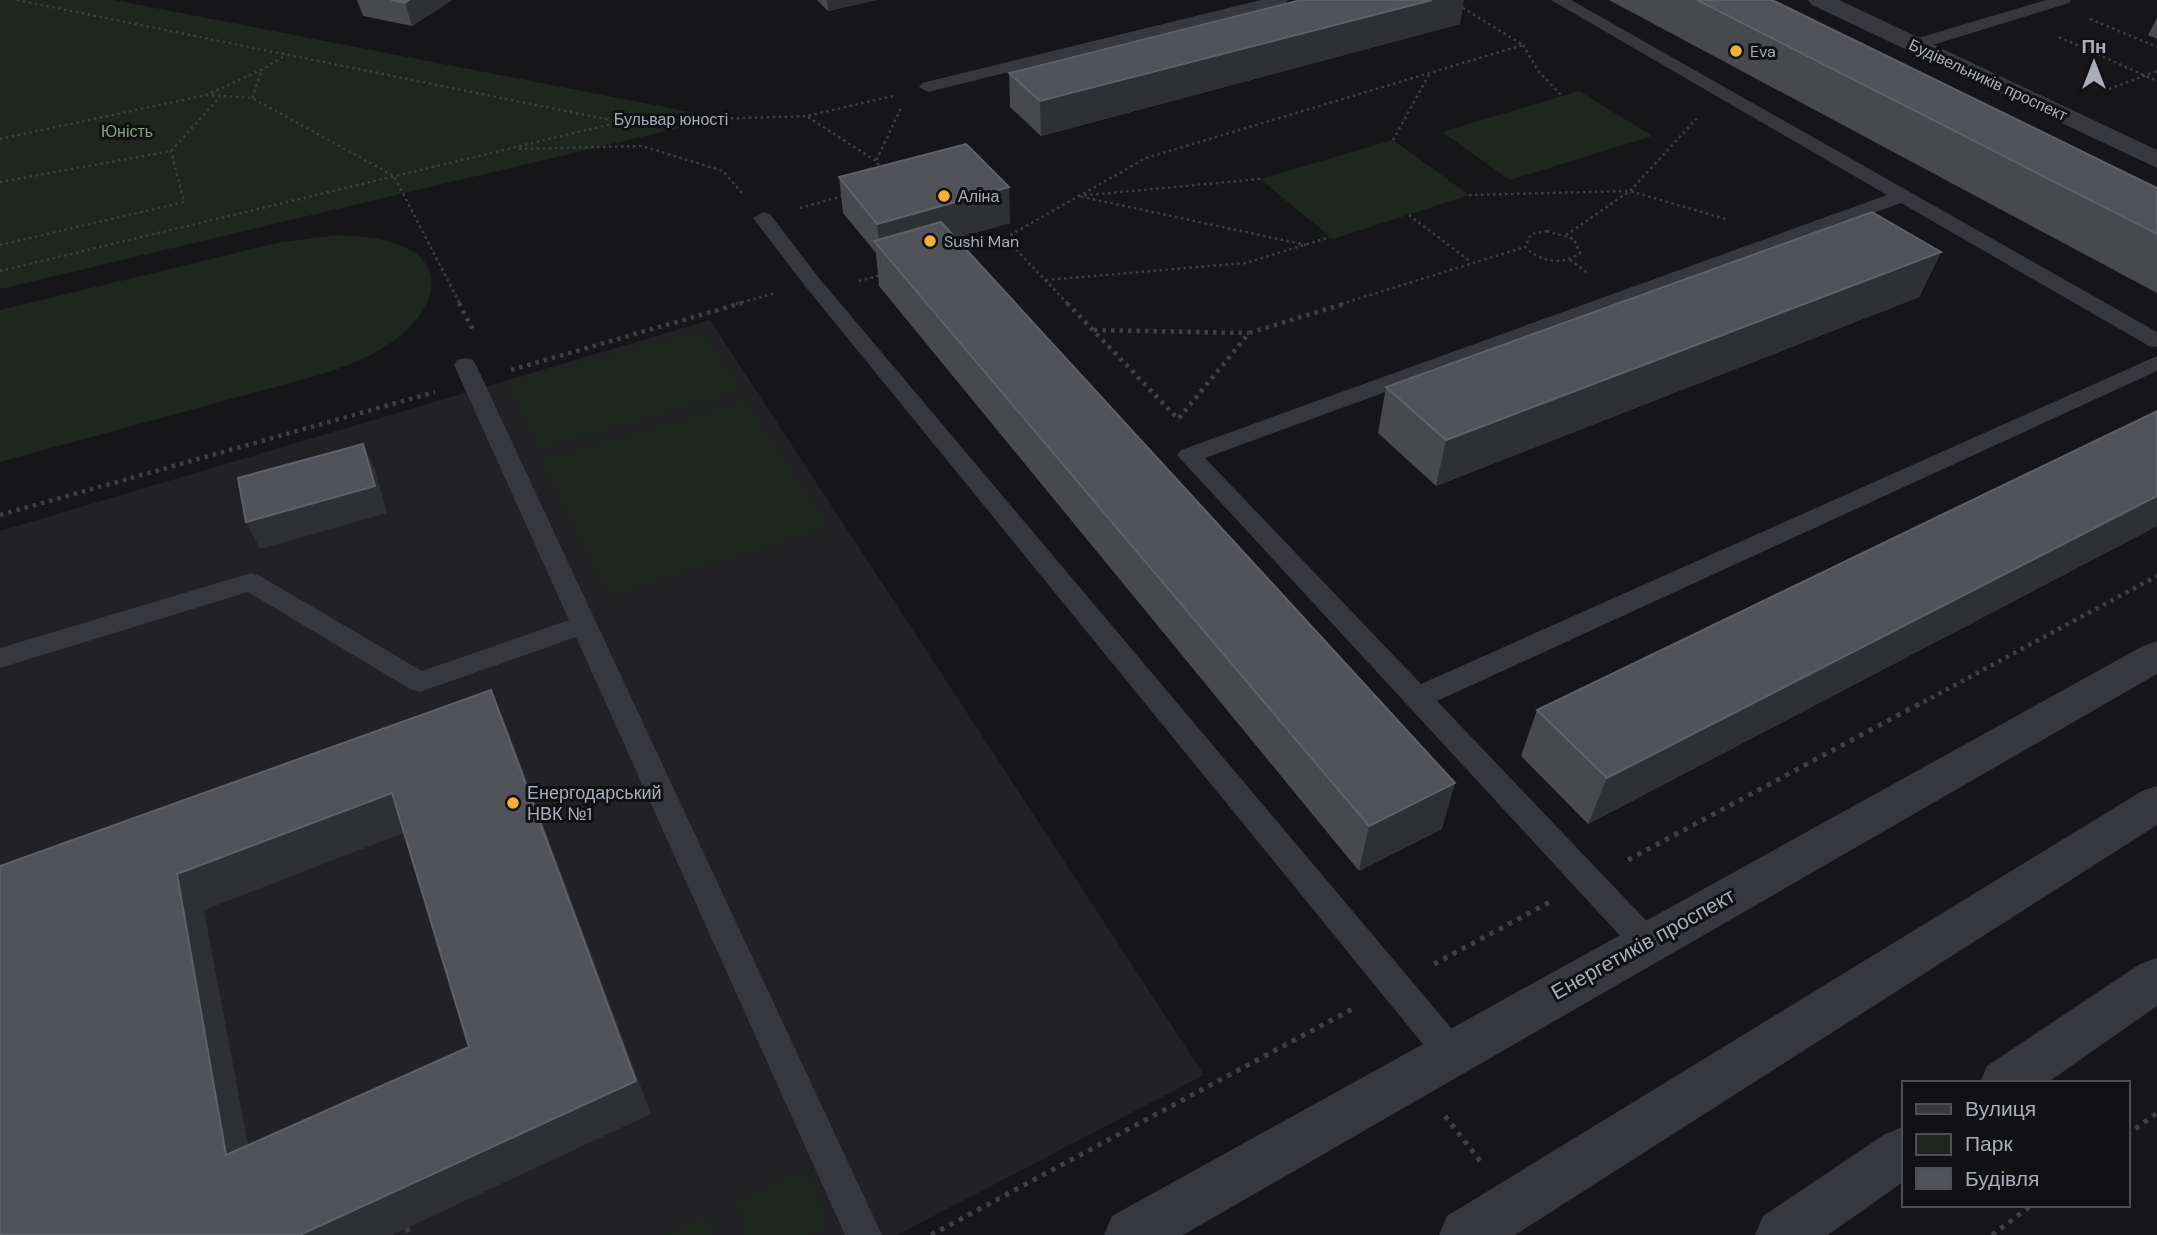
<svg xmlns="http://www.w3.org/2000/svg" width="2157" height="1235" viewBox="0 0 2157 1235" font-family="'DM Sans',sans-serif">
	<rect width="100%" height="100%" fill="#161618"/>
	<path fill="#222225" d="M710,320L1204,1075L897,1235H0V531Z"/>
	<g fill="#1e261f">
		<path d="M0,0H114L721,118L0,289Z"/>
		<path d="M1579,91L1652,136L1510,180L1442,132Z"/>
		<path d="M1393,140L1469,195L1333,239L1260,179Z"/>
		<path d="M335,235C359,236 382,237 404,247C451,268 430,312 399,337C375,356 345,367 316,376L0,462V310L277,243Z"/>
		<path d="M701,331L741,391L539,449L507,383Z"/>
		<path d="M746,401L829,527L610,596L542,460Z"/>
		<path d="M808,1169L829,1225L809,1235H746L736,1202Z"/>
		<path d="M706,1215L713,1235H665Z"/>
	</g>
	<g fill="none" stroke-linecap="round" stroke-linejoin="round">
		<g stroke="#3d3f44" stroke-width="2.5" stroke-dasharray="2.5 3.5" stroke-linecap="butt">
			<path d="M17,0L620,122L807,116L893,96"/>
			<path d="M2090,19L2157,47"/>
			<path d="M2059,37L2157,81"/>
			<path d="M1523,45L1539,72L1562,96"/>
			<path d="M2109,89L2157,71"/>
			<path d="M206,95L252,98L394,176L460,304"/>
			<path d="M252,98L262,70"/>
			<path d="M808,117L876,161"/>
			<path d="M0,139L206,95L263,69L286,55"/>
			<path d="M1393,140L1430,73"/>
			<path d="M519,149L642,146L723,171L742,193"/>
			<path d="M882,170L876,161L902,106"/>
			<path d="M1260,179L1078,196L1306,245"/>
			<path d="M0,182L171,151L220,97"/>
			<path d="M1469,195L1630,191L1729,220"/>
			<path d="M800,208L846,195"/>
			<path d="M1409,215L1471,262"/>
			<path d="M1547,231L1574,239L1580,253C1562,266 1541,262 1525,247L1531,234Z"/>
			<path d="M1566,235L1630,191L1698,117"/>
			<path d="M1005,238L1146,158L1523,45L1450,0"/>
			<path d="M0,245L184,202L171,151"/>
			<path d="M963,251L1005,238L1068,304"/>
			<path d="M1570,260L1589,274"/>
			<path d="M0,271L616,123"/>
			<path d="M1046,280L1246,263L1330,237"/>
			<path d="M859,281L881,275"/>
			<path d="M736,304L775,293"/>
			<path d="M1341,304L1525,247"/>
		</g>
		<g stroke="#3d3f44" stroke-width="4.5" stroke-dasharray="3.5 5" stroke-linecap="butt">
			<path d="M459,303L474,332"/>
			<path d="M1067,303L1179,420"/>
			<path d="M1094,330L1249,333"/>
			<path d="M511,370L742,303"/>
			<path d="M1179,418L1249,333L1347,303"/>
			<path d="M0,515L435,392"/>
			<path d="M1916,706L2157,576"/>
		</g>
		<g stroke="#3d3f44" stroke-width="5" stroke-dasharray="4.5 6" stroke-linecap="butt">
			<path d="M1628,860L1919,704"/>
			<path d="M1434,964L1550,902"/>
			<path d="M1445,1116L1481,1162"/>
			<path d="M2127,1135L2157,1113"/>
			<path d="M407,1228L409,1235"/>
			<path d="M931,1235L1356,1007"/>
			<path d="M1992,1235L2032,1205"/>
		</g>
		<g fill="#37383d" fill-rule="evenodd">
			<path d="M1261,0H1288L1286,3L928,92L919,87L922,83Z"/>
			<path d="M1551,0H1571L2157,332V347L2149,346L1901,203L1205,458L1421,684L2157,356V371L1437,701L1657,932L1662,942L1657,952L1646,956L1635,952L1177,455L1181,450L1887,195Z"/>
			<path d="M2046,0H2071L2069,3L1920,49H1908L1906,45L1908,41Z"/>
			<path d="M763,212L770,214L819,278L1463,1042L1468,1053L1463,1064L1451,1068L1439,1064L805,286L753,218Z"/>
			<path d="M465,358L473,360L476,365L882,1235H845L576,637L420,692L410,689L248,592L0,668V648L251,573L260,576L422,671L569,620L454,365L457,360Z"/>
		</g>
		<path fill="#37383d" fill-rule="evenodd" d="M2157,786V825L1515,1235H1439L1447,1216L2142,791Z"/>
		<g fill="#37383d" fill-rule="evenodd">
			<path d="M1808,0H1839L2157,150V168L1812,5Z"/>
			<path d="M2157,641V674L1183,1235H1104L1112,1216L2143,646Z"/>
			<path d="M2157,958V1006L2047,1083H1980L1987,1066L2140,964Z"/>
			<path d="M1903,1127V1182L1828,1235H1755L1763,1216L1885,1134Z"/>
		</g>
	</g>
	<g fill="#47494d">
		<path d="M357,0H452L412,26L363,16Z"/>
		<path d="M817,0H876L828,11Z"/>
		<path d="M1609,0H1772L2157,188V293Z"/>
		<path d="M2157,18V39L2148,35Z"/>
		<path d="M1460,24L1041,136L1010,107L1009,73Z"/>
		<path d="M839,177L1010,223L956,238L1442,829L1359,871L879,286L876,253L843,213Z"/>
		<path d="M1941,252L1919,297L1436,486L1378,433L1386,387Z"/>
		<path d="M2157,411V526L1588,824L1521,756L1537,710Z"/>
	</g>
	<g fill="#2f3033">
		<path d="M409,0H452L412,26L405,3Z"/>
		<path d="M827,0H876L828,11Z"/>
		<path d="M1432,0H1464L1460,24L1041,136L1040,101Z"/>
		<path d="M1009,187L1010,223L888,258L880,248L877,224Z"/>
		<path d="M1941,252L1919,297L1436,486L1446,440Z"/>
		<path d="M363,444L375,470L387,513L260,549L246,522Z"/>
		<path d="M2157,496V526L1588,824L1607,778Z"/>
		<path d="M491,690L507,727L651,1114L392,1235H300L636,1081Z"/>
		<path d="M1455,783L1442,829L1359,871L1369,826Z"/>
		<path d="M392,793L411,830L204,910L256,1187L226,1155L177,874Z"/>
	</g>
	<g fill="#525359" stroke="#5f6168" stroke-width="2" fill-rule="evenodd">
		<path d="M391,0H409L405,3Z"/>
		<path d="M1301,0H1432L1040,101L1009,73Z"/>
		<path d="M1697,0H1772L2157,188V234Z"/>
		<path d="M966,144L1009,187L877,224L839,177Z"/>
		<path d="M1872,212L1941,252L1446,440L1386,387Z"/>
		<path d="M941,222L1455,783L1369,826L874,241Z"/>
		<path d="M2157,411V496L1607,778L1537,710Z"/>
		<path d="M363,444L375,486L246,522L238,478Z"/>
		<path d="M491,690L636,1081L300,1235H0V866ZM392,793L469,1047L226,1155L177,874Z"/>
	</g>
	<g fill="#f2b134" stroke="#111113" stroke-width="2.5">
		<circle cx="1736" cy="51" r="7"/>
		<circle cx="944" cy="196" r="7"/>
		<circle cx="930" cy="241" r="7"/>
		<circle cx="513" cy="803" r="7"/>
	</g>
	<g text-anchor="middle" dominant-baseline="central" stroke-width="6" stroke-linejoin="round" paint-order="stroke">
		<g font-size="16" fill="#a8adb8" stroke="#111113" text-anchor="start">
			<text x="1750" y="51">Eva</text>
			<text x="958" y="196">Аліна</text>
			<text x="944" y="241">Sushi Man</text>
		</g>
		<g font-size="16" fill="#a8adb8" stroke="#111113">
			<text transform="translate(1988 80) rotate(25)">Будівельників проспект</text>
			<text x="671" y="119">Бульвар юності</text>
		</g>
		<g font-size="16" fill="#7fa381" stroke="#111113">
			<text x="127" y="131">Юність</text>
		</g>
		<g font-size="18" fill="#a8adb8" stroke="#111113" text-anchor="start">
			<text x="527" y="793">Енергодарський<tspan x="527" dy="21">НВК №1</tspan></text>
		</g>
		<g font-size="21" fill="#a8adb8" stroke="#111113">
			<text transform="translate(1643 944) rotate(-29)">Енергетиків проспект</text>
		</g>
	</g>
	<rect x="1902" y="1081" width="228" height="126" fill="#111113" stroke="#4d4f55" stroke-width="2"/>
	<rect x="1916" y="1104" width="35" height="10" fill="#37383d" stroke="#4d4f55" stroke-width="2"/>
	<text x="1965" y="1116" font-size="21" fill="#a8adb8">Вулиця</text>
	<rect x="1916" y="1134" width="35" height="21" fill="#1e261f" stroke="#4d4f55" stroke-width="2"/>
	<text x="1965" y="1151" font-size="21" fill="#a8adb8">Парк</text>
	<rect x="1916" y="1168" width="35" height="21" fill="#525359" stroke="#4d4f55" stroke-width="2"/>
	<text x="1965" y="1186" font-size="21" fill="#a8adb8">Будівля</text>
	<g transform="translate(2094 63)" stroke="#111113" stroke-width="5" paint-order="stroke">
	<path d="M0-5L12 26L0 18L-12 26Z" fill="#a8adb8"/>
	<text y="-10" font-size="19" font-weight="bold" text-anchor="middle" fill="#a8adb8">Пн</text>
	</g>
</svg>
